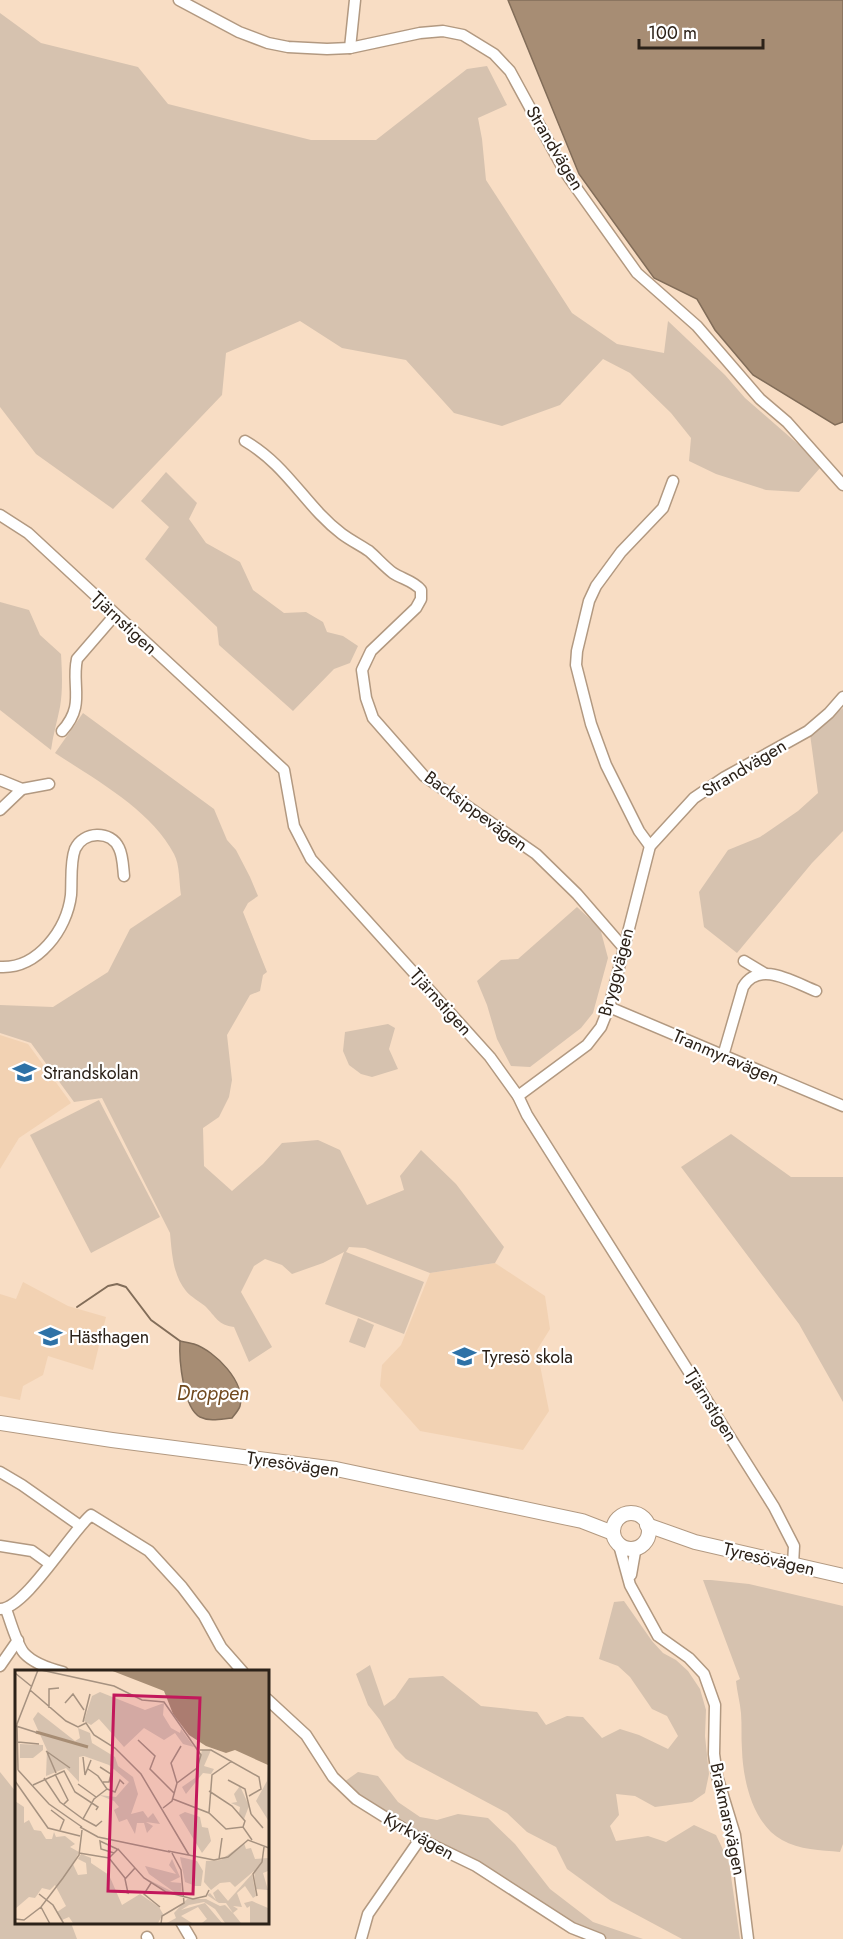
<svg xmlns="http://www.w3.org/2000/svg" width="843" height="1939" viewBox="0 0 843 1939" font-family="Jost,sans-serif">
	<rect width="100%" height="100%" fill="#f8ddc4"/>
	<g fill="#f2d2b3">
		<path d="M0,1035L28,1044L71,1103L19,1138L0,1169Z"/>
		<path d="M495,1263L545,1296L550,1329L537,1350L549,1411L523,1450L420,1431L380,1386L382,1365L401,1345L430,1273Z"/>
		<path d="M23,1282L68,1306L106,1317L93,1370L48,1356L43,1375L23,1386L20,1400L0,1396V1294L16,1299Z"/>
	</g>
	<g fill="#d6c2af">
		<path d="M0,13L41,43L138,67L168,104L311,140H376L467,69L487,66L507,105L478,118L482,139L486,180L572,313L617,344L664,353L668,321L725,375L745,398L799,445L820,468L799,492L766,490L716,474L689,461L691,438L671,413L630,373L603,359L560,405L502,426L454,413L406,360L342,348L300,321L226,353L222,395L113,509L36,454L0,407Z"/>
		<path d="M166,472L197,503L189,519L206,543L240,562L253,590L284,613L306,612L323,622L327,632L343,636L358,646L350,663L334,669L293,711L219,645L217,627L145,559L169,527L141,501Z"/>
		<path d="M0,602L29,610L40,635L61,654C62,671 63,691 60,707C57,722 53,735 51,750L0,710Z"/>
		<path d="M843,708V831L812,863L737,953L704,927L699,892L728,850L760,837L798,811L818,793L810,734Z"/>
		<path d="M83,713L214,809L227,840L236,850L250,877L258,896L248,903L243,912L267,972L263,975L260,991L250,995L227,1035L232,1080L229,1097L219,1117L203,1128L204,1166L232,1191L263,1164L282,1143L318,1140L340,1150L367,1205L404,1190L400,1176L421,1150L456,1184L504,1247L495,1263L430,1273L365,1248L349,1247L346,1252L424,1282L404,1334L325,1304L344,1252L323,1263L292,1274L282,1265L265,1259L254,1266L241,1292L272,1347L249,1362L234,1327C218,1325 216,1317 205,1306C199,1301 191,1297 186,1291C173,1275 172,1254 170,1233L102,1098L74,1102L31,1043L0,1033V1005L53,1007L108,972L130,929L181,895C179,883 180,865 174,854C151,810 96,780 55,753Z"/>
		<path d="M577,907L600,928L608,958L593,1013L581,1028L530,1067L511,1066L497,1039L487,1005L477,981L501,960L518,959Z"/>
		<path d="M388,1024L395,1028L389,1049L398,1069L372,1077L361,1074L349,1065L343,1051L345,1032Z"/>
		<path d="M99,1100L160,1217L91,1253L30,1135Z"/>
		<path d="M731,1134L791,1177H843V1402L799,1324L681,1167Z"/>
		<path d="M358,1318L374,1325L365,1348L349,1342Z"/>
		<path d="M711,1580L749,1584L843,1606V1844L840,1852C821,1850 799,1850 782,1840C753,1824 743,1781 742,1750C741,1738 742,1725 741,1713C740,1702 737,1692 736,1681L740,1679L703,1580Z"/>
		<path d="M624,1601L652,1641L663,1653L676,1660L688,1671L700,1689L706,1710L705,1736L709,1774L705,1793L692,1802L655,1807L635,1796L616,1794L619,1815L610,1826L616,1841L648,1836L666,1842L694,1825L716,1835L729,1862L740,1939H682L611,1901L567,1869L556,1847L527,1832L507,1813L406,1759L395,1748L380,1720L368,1705L356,1674L370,1665L384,1706L395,1698L409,1678L443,1676L481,1706L537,1712L546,1725L567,1716L583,1717L602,1738L620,1729L639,1735L668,1749L678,1736L667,1716L652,1709L630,1677L618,1666L599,1659L614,1602Z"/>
		<path d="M0,1772L16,1792V1922L71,1923L77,1939H0Z"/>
		<path d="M358,1772L378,1776L398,1802L420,1817L437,1820L458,1814L488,1818L515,1844L550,1889L593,1922L643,1939H608L575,1925L476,1861L421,1833L360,1798L344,1782Z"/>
	</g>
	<g fill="#a78d74" stroke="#826d59" stroke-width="1.5">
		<path d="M508,0H843V422L835,425L753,375L715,330L697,299L654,278L579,174Z"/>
		<path d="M180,1341C185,1342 190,1343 194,1344C215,1351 246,1382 240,1406C239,1410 235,1414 232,1418C221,1419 210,1422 200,1417C183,1408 179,1359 180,1341Z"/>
	</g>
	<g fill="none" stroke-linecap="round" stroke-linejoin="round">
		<path stroke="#826d59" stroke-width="2" d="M77,1307L108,1286L117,1284L126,1287L151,1320L180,1341"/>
		<defs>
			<g id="minor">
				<path d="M179,0L239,32L268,43L288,47L327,49L350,48L420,33L443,31L463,35L494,54L510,71L565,172L637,273L697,326L760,399L787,422L843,485"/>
				<path d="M350,48L355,0"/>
				<path d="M245,441C288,466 305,506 342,534C350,540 360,545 369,551C377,558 385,567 393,573C402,579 414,581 421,590V599L416,608L371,651L362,670L366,698L373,718L424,776L536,854L577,894L623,947"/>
				<path d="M0,515L28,533L284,770L294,826L311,859L490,1057L518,1096L527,1115L774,1507L794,1546L793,1565"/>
				<path d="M62,731C86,705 71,686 77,659L115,615"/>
				<path d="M0,780L22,789L49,784"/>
				<path d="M0,810L22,789"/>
				<path d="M650,846L639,831L606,765L591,724L576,665L577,651L589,601L596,586L621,552L663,508L673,481"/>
				<path d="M744,961L764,973"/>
				<path d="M0,967C38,969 67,929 71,895C72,880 70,862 75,849C83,831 111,830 119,848C123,856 123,867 124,876"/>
				<path d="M609,1007L843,1106"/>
				<path d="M723,1056L743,987C759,960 793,982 816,991"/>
				<path d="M518,1096L587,1045L601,1027L609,1007L650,846L694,798L725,777L808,731L829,713L843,697"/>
				<path d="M0,1472L22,1485L79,1525"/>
				<path d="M619,1545L630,1585L658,1636L689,1658L704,1674L715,1705L714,1754L717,1776L735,1835L748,1939"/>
				<path d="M0,1546L32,1551L50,1564"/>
				<path d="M631,1575L635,1552L640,1546"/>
				<path d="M0,1609C25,1609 70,1533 91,1515L149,1551L182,1587L204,1616L221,1647L243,1672"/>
				<path d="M6,1609C10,1620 17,1645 24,1653C33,1663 51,1669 63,1672"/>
				<path d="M0,1666L18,1640"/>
				<path d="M267,1699L306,1735L333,1777L356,1799L420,1839L476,1866L572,1928L600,1939"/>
				<path d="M181,1922L191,1939"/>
				<path d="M147,1937L148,1939"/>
				<path d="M361,1939L368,1914L420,1839"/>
			</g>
			<g id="major">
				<path d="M0,1423L112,1440L336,1469L582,1521L613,1533"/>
				<circle cx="631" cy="1531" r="18"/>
				<path d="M647,1525L695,1542L843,1576"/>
			</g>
		</defs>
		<use href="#minor" stroke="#b29981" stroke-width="13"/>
		<use href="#major" stroke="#b29981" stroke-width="16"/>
		<use href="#minor" stroke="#fff" stroke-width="10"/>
		<use href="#major" stroke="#fff" stroke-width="14"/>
	</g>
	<defs>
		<symbol id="school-bare" viewBox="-9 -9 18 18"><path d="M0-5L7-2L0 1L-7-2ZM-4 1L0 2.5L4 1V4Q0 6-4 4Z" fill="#2e72a7" stroke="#fff" stroke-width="2.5" paint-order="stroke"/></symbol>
	</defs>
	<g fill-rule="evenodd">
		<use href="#school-bare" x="8" y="1056" width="33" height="33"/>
		<use href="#school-bare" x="34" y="1320" width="33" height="33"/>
		<use href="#school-bare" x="448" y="1340" width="33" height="33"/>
	</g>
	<g text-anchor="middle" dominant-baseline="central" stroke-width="4.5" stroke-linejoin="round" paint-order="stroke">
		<g font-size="18" fill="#2c2219" stroke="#fff">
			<text transform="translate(555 148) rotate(59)">Strandvägen</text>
			<text transform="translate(124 623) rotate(43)">Tjärnstigen</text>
			<text transform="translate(744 768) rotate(-31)">Strandvägen</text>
			<text transform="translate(476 811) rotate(36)">Backsippevägen</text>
			<text transform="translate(616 972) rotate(-75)">Bryggvägen</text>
			<text transform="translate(441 1002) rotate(48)">Tjärnstigen</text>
			<text transform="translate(726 1057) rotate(23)">Tranmyravägen</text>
			<text transform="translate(711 1405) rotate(58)">Tjärnstigen</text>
			<text transform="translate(293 1464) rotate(8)">Tyresövägen</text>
			<text transform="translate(769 1559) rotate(13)">Tyresövägen</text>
			<text transform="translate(728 1819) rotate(78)">Brakmarsvägen</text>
			<text transform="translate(419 1836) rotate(29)">Kyrkvägen</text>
		</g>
		<g font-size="18" fill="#2c2219" stroke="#fff" text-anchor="start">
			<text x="43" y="1073">Strandskolan</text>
			<text x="69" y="1337">Hästhagen</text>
			<text x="482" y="1357">Tyresö skola</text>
		</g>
		<g font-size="20" font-style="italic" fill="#70491e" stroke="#fff">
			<text x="213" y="1393">Droppen</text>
		</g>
	</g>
	<g transform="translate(15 1670)">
		<rect width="254" height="254" fill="#f8ddc4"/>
		<path d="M85,22L130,40L149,33L148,45L156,58L165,63L166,59L179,77L168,74L160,63L149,70L129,58L109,77L84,49L76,55L69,51L77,26ZM23,42L60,71L65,68L63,58L75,63L77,73L100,87L103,96L118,107L123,124L116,144L128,141L133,148L138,143L145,154L131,152L138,156L132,163L129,153H122L120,164L112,149L104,152L99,140L104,137L99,131L84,125L101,127L114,112L94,95L69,86L64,87V112L51,98L31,106L32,80L18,49ZM5,74L28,75V80L18,88H5ZM187,80H196L189,96L199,99L196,104L188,103L171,124L167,117L180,108ZM253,95V150L241,131L252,111ZM225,116L234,136L229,149L224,143L225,137L216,133L222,132L219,124ZM0,131L9,137V153L14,150L19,160L26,161L31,169H37L39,162L41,167L50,166L60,174L55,177L64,182L58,194L63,205L72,204L71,193L63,189L66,184L76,188V193L94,205L107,235L125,224L144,237L148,244L143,253H58L54,247L47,250L42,242L51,236L40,215L35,220L27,218L20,228L14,227L0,239ZM170,142L185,147L187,157L193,158L196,171L187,183L164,145ZM229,173L231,179L236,178L240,189L253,188V201L248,203L253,220L241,219L239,201L220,217L215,212L205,213L196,220L189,212L191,191L206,190ZM165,187L182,191L188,201L186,216H179L180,210L178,215L170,212ZM157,189L165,207L155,212L166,213L167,226L156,224L128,207L162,224L134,204L130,196L161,204L154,195ZM237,204L241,226L238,228L230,216L222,223L227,237L218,236L223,239L218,243L226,253H210L200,239L189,232L174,235L166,240L190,233L207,253H187L192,249L183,237L166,246L177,253L150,254L161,248L159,243L172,229H191L205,236L210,235L218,243L211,233H204L192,225L195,223L201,230L198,223L203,219L213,231ZM237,231L253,238V253H235V236L232,238L229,233Z" fill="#d6c2af"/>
		<path d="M95,0H253V95L220,80L211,83L191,76L174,65L158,44L149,21Z" fill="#a78d74"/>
		<path fill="none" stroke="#a78d74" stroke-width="3" d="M21,62L73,77"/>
		<path fill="none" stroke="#a69280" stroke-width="1.5" d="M26,0L99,16L127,30L149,32L186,85L182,98L162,113M0,3L16,16M15,20L51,51L63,57L71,53L79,65L100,78L126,104L174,185M50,33L58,24L69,40M34,38V19L44,18M68,52L75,24M1,56L23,63M123,70L140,86L135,99L159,123M3,72L24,74M185,80H196L244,107L246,119L234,126M31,81L55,98M32,82L41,103M68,87L70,105L76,90M85,97L96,104L94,112H88M73,99L83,106L92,119M3,100L2,54L23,0M3,100L34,134L67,157M40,104L53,130L48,135M29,108L45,132L68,149M213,110L230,119L236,144M0,111L33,158L65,166M162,113L156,93L166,76M63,114L81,127M18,115L49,101L60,122L83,137L81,140M92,119L100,122L105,110L109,114M194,121L217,136L230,151L228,157M158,129L194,143L211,159L228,157L237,170M148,138L157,131L162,113M36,140L49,150L45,160M194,143L197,105L217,91M236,144L248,158M87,151L81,156L68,149L79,129L92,119M65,157L83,167L155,182M153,181L199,190L213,187L233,170L254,178M64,183L94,188L103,179L129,208L151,222L178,229L191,226L194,220M99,183L86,179L85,171L102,179M94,188L110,208M204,189L207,168M136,213L129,224L145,237M108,221L113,223L110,209L120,198M24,224L38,235L49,254M242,226L238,204L247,192L249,177M26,237L35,254M0,249L9,250L26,237L48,208L64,185L67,160M146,254L147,246L169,233L166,200L157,183"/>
		<path fill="#c2185b" fill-opacity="0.15" stroke="#c2185b" stroke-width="3" d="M99,25L185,28L178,224L93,221Z"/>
		<rect width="254" height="254" fill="none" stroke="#2c2219" stroke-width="3"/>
	</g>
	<path d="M639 39v9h124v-9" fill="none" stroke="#2c2219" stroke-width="3"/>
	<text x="648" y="39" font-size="18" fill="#2c2219" stroke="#ffffff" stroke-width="4.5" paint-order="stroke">100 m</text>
</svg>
